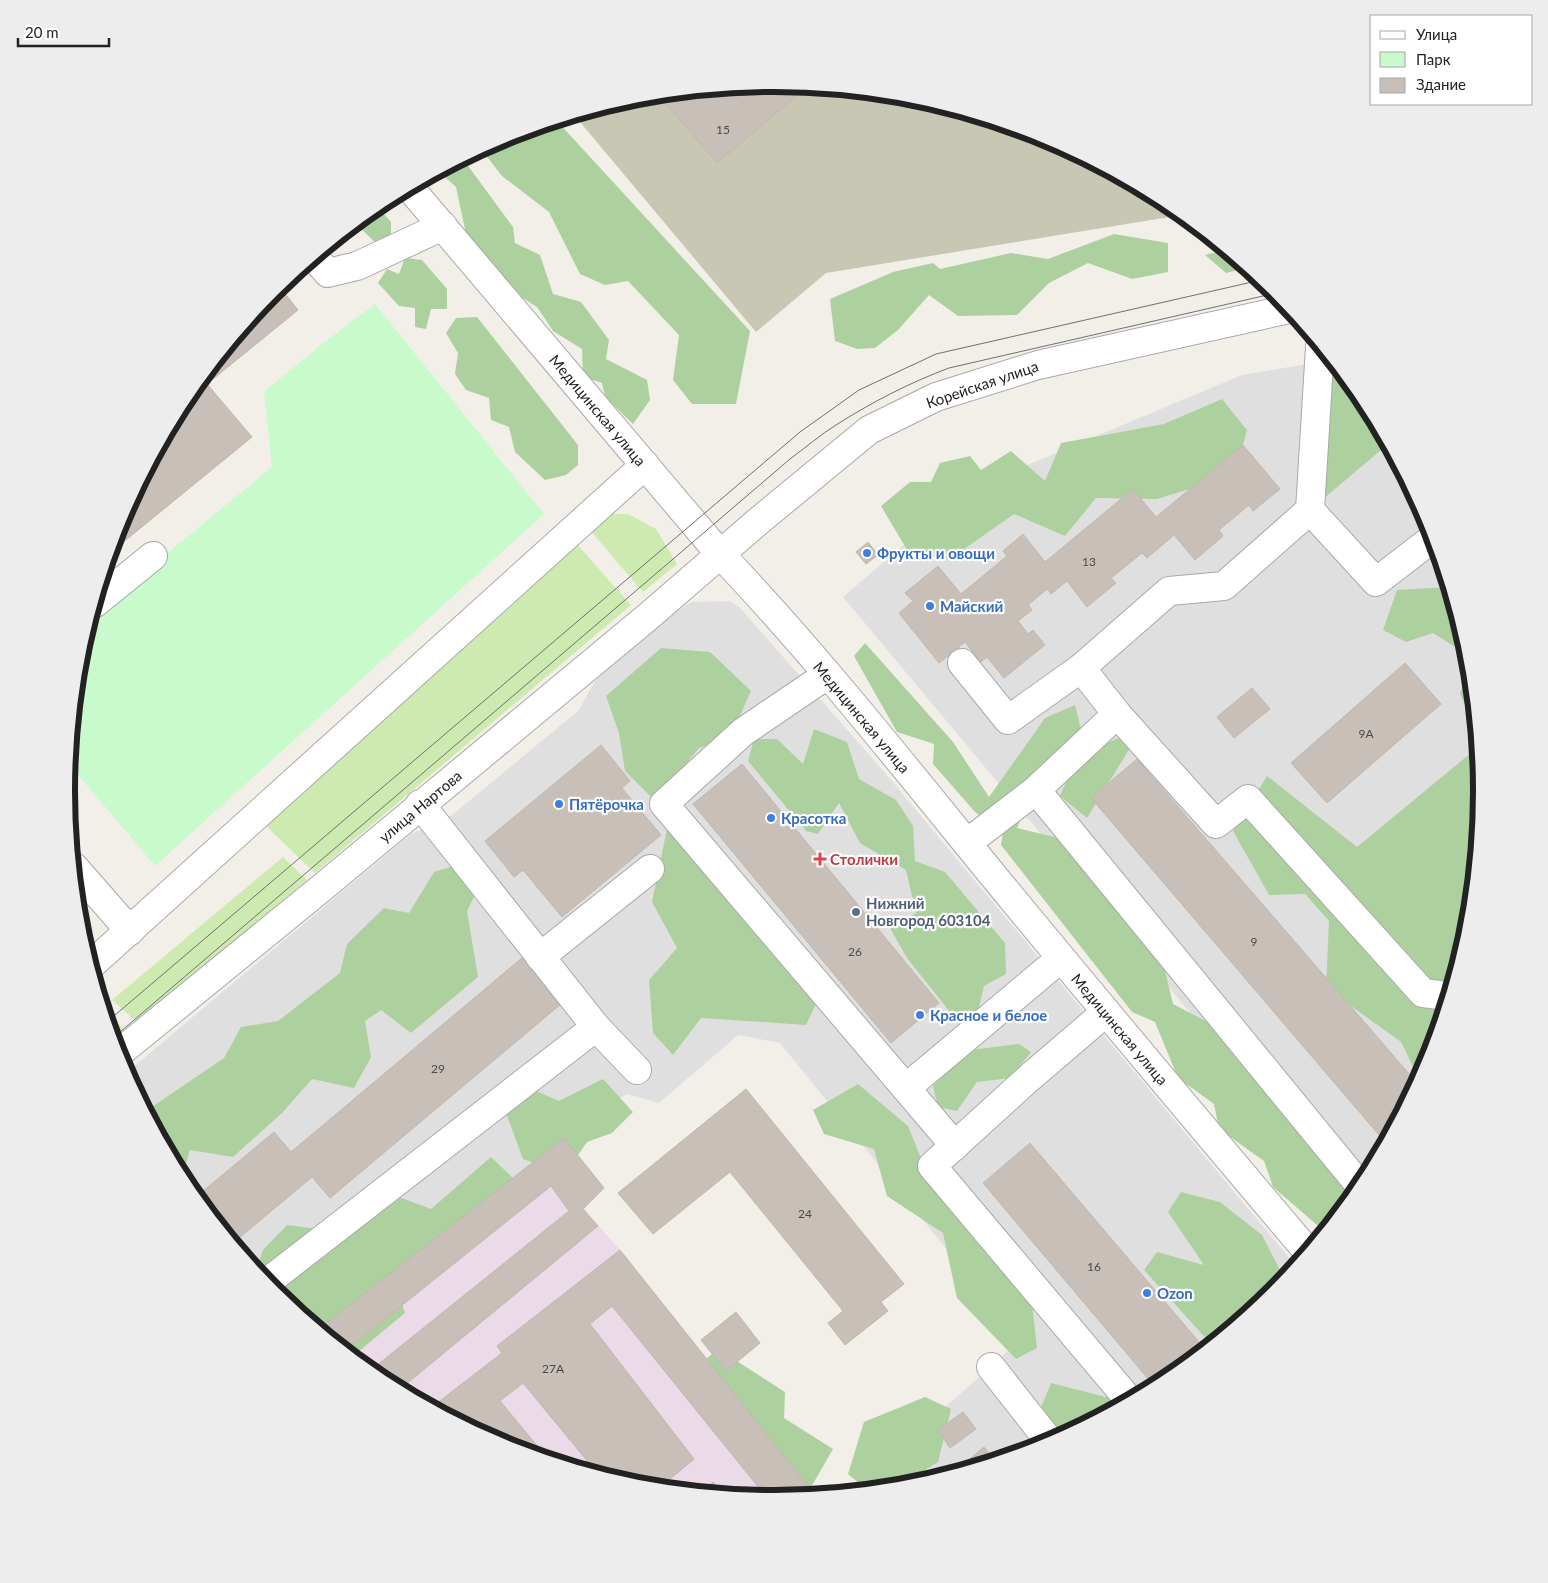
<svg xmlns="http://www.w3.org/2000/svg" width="1548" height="1583" viewBox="0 0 1548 1583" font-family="Lato,sans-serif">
	<rect width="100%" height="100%" fill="#f2efe9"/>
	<g fill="#e0dfdf">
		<path d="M1331,360L1363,399L1428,521L1468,654L1482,792L1468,930L1428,1063L1362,1185L1348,1202L843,597L968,490L1242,375Z"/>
		<path d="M730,601L740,608L886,774L1296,1266L1274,1292L1167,1380L1045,1445L912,1486L851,1492L1020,1340L780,1043L738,1035L659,1103L627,1094L564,1138L319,1329L273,1292L185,1184L126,1073L411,834L452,815L578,711L600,673L657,625L691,602Z"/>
	</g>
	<path fill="#ebdbe8" d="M564,1138L604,1188L584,1209L620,1250L815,1495L774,1499L636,1486L503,1445L381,1380L319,1329Z"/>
	<path fill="#c7c7b4" d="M774,84L912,97L1045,138L1167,203L1182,215L826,273L756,332L575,116L636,97Z"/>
	<g fill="#cdebb0">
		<path d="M607,514H628L656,529L677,564L643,592L589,529Z"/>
		<path d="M576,543L631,605L315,873L264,824Z"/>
		<path d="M283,857L307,880L138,1023L112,1000Z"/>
		<path d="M104,1008L126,1032L114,1042Z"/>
	</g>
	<g fill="#add19e">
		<path d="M557,121L750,331L736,404H692L673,380L679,335L628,281L605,285L580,274L549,212L502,176L481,149L503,138Z"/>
		<path d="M463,159L513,227L515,243L540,255L553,294L581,302L609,340L606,359L647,380L650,400L633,424L605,397L602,383L583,377L582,349L553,331L537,307L502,285L466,234L456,187L439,172Z"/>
		<path d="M377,206L391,222V244L380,247L356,224Z"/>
		<path d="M1114,234L1168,243V272L1132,279L1088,263L1049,283L1017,315L958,316L929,295L898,330L875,348L857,349L835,341L830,299L893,272L933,263L940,269L1011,253L1048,259Z"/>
		<path d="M1224,250L1246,268L1226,273L1205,255Z"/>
		<path d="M405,258L422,260L447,289V309H431L426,329L415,327V308L399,306L378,283L387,269L399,274Z"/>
		<path d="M477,317L578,445V465L566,475L545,480L515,452L509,427L491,420L489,398L466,390L455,374L458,353L446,333L456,318Z"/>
		<path d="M1339,370L1363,399L1387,445L1310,510L1319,374Z"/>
		<path d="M1222,399L1247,430L1235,475L1157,499L1096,498L1065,536L1014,514L950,559L909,553L881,506L910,482H931L940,463L970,456L981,470L1011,451L1045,481L1061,443L1164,424Z"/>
		<path d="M1448,587L1468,655L1433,633L1406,642L1383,630L1397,590Z"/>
		<path d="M865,643L953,742L989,797L1045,718L1075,705L1087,753L1118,738L1130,748L1087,818L1060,796L1069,775L1043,769L1017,828L1058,838L1158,942L1173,1004L1227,1032L1353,1196L1324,1231L1273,1187L1264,1161L1219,1129L1214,1104L1178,1078L1155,1022L1132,1012L1001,845L1003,832L975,812L933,764L934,744L897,732L854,656Z"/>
		<path d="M661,648L710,652L751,691L730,738L699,748L655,801L625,771L619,733L606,696Z"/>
		<path d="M1469,665L1475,726L1460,694Z"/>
		<path d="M814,729L847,742L859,779L896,800L913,826L915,861L945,872L1005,943L1006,974L984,986L975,1024L954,1017L907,958L890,928L916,913L906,870L860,843L839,803L818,834L806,831L748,761L754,739H777L803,764Z"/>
		<path d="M1477,748L1482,792L1468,930L1428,1063L1419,1079L1401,1042L1326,988L1329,921L1305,894L1269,895L1233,831L1267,776L1357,847Z"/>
		<path d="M668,824L826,983L806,1025L701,1018L673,1055L653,1033L649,980L677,948L652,902Z"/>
		<path d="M460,864L479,887L467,911L478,977L411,1033L381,1010L365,1021L371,1057L354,1088L312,1079L282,1113L233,1157L190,1150L182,1177L146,1111L224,1058L241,1027L278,1021L340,973L347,944L384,908L409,913L434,872Z"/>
		<path d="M1019,1044L1031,1052L1010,1078L977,1082L957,1111L938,1107L933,1086L962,1051Z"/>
		<path d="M603,1079L633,1112L612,1133L587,1142L565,1174L523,1159L506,1113L534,1090L559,1101Z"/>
		<path d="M858,1084L908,1126L927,1173L1028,1268L1037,1348L1016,1359L957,1298L943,1233L887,1196L874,1149L824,1134L813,1110Z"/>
		<path d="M491,1157L517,1182L397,1287L405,1313L358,1352L348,1353L273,1292L256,1271L263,1250L287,1225L318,1229L391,1194L431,1209Z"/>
		<path d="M1181,1192L1220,1202L1262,1235L1281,1272L1286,1278L1274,1292L1211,1344L1144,1270L1157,1252L1204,1265L1168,1212Z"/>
		<path d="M718,1349L785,1392L784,1418L833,1449L806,1496L787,1498L775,1491L694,1369Z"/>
		<path d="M1051,1383L1125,1402L1045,1445L1023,1452Z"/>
		<path d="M925,1397L951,1409L938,1462L898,1487L867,1490L848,1474L864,1422Z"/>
	</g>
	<path fill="#c8facc" d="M375,304L544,514L155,866L69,764L80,653L91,616L272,467L264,392L317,348Z"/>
	<g fill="#c7bfb8" stroke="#c4b6ab">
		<path d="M774,84L796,86L801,92L717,163L659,95Z"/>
		<path d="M279,286L298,310L207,384L252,437L110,553L120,520L186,398L274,291Z"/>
		<path d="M1243,445L1280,489L1253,511L1249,505L1219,530L1223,536L1195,560L1174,535L1147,558L1142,553L1111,578L1116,583L1087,607L1067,581L1051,594L1047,589L1028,605L1032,610L1018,621L1028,634L1033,630L1045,645L1004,678L987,657L981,662L965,642L939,663L899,613L913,601L905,593L938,566L961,594L1007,556L1003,551L1023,534L1045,562L1133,489L1156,517Z"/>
		<path d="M1396,461L1415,496L1390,467Z"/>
		<path d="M868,542L878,555L866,564L856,552Z"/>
		<path d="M1405,663L1441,704L1327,803L1291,763Z"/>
		<path d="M1252,688L1270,709L1234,738L1217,717Z"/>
		<path d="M601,745L630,781L622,788L661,835L562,917L523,870L514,877L485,841Z"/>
		<path d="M1137,759L1417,1083L1385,1142L1091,798Z"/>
		<path d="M742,764L939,1003L891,1043L693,804Z"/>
		<path d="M523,957L561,1004L330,1198L312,1177L233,1243L196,1197L274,1132L291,1152Z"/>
		<path d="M746,1089L904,1284L881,1302L888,1311L845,1345L828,1323L843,1311L730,1172L653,1234L618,1193Z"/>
		<path d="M564,1138L604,1188L583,1209L598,1226L399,1390L390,1385L376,1366L569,1211L551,1186L345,1351L319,1329Z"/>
		<path d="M1030,1143L1205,1349L1167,1380L1155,1387L983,1183Z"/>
		<path d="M620,1250L815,1495L768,1499L612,1306L590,1324L694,1459L663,1485L666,1489L636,1486L598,1474L523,1383L500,1401L548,1459L503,1445L432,1407L502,1353L497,1346Z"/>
		<path d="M736,1312L760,1343L726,1371L701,1340Z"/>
		<path d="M963,1412L976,1429L950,1448L938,1430Z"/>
		<path d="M984,1447L995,1460L953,1473Z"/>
		<path d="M713,1482L723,1494L702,1492Z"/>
	</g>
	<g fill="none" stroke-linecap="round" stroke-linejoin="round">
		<defs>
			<g id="minor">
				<path d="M410,188L720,554C818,657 906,769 996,879C1099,1004 1203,1128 1308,1252"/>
				<path d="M314,257L328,273L357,266L443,226"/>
				<path d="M1320,347L1310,510L1224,586L1169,591L1081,668L1117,714L1216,824L1248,799L1423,993L1448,996"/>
				<path d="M1310,510L1376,582L1433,538"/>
				<path d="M95,603L153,556"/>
				<path d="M962,663L1008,720L1081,668"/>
				<path d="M827,675L743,732L664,804L955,1146"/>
				<path d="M1036,790L1361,1187"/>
				<path d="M420,804L596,1027L637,1070"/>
				<path d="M967,843L1036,790L1117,714"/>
				<path d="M74,867L130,931"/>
				<path d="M540,957L650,869"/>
				<path d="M91,965L645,465"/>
				<path d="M1106,1012L1029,1078L932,1166L1129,1400"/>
				<path d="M118,1054L324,886L650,615L755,524L869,430L936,397L1038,365L1289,309"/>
				<path d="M906,1088L1061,958"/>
				<path d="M266,1283L596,1027"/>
				<path d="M991,1367L1050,1442"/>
			</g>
		</defs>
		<use href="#minor" stroke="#a9a9a9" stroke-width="30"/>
		<use href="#minor" stroke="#fff" stroke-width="28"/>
		<g stroke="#707070" stroke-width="1">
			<path d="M108,1021L800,432L859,390L936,354L1261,280"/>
			<path d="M113,1038L790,459C805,448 820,435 836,425C872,402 909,383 949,368L1276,293"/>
		</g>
	</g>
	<g fill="#3f7fe0" stroke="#fff" stroke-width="2">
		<circle cx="867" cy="553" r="5"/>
		<circle cx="930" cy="606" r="5"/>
		<circle cx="559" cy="804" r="5"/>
		<circle cx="771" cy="818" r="5"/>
		<circle cx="920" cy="1015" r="5"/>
		<circle cx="1147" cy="1293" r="5"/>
	</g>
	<path fill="#e0444e" stroke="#fff" stroke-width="2" d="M817.5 851.5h5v5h5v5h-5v5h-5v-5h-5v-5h5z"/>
	<circle fill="#5c6f8a" stroke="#fff" stroke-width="2" cx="856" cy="912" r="5"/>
	<g text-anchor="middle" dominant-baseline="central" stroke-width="4.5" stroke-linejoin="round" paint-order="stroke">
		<g font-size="12" fill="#4b4948">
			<text x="723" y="129">15</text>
			<text x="1089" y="561">13</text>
			<text x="1366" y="733">9А</text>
			<text x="1254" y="941">9</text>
			<text x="855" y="951">26</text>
			<text x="438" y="1068">29</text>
			<text x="805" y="1213">24</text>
			<text x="1094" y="1266">16</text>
			<text x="553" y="1368">27А</text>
		</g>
		<g font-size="15" fill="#222" stroke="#fff">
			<text transform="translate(982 384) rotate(-19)">Корейская улица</text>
			<text transform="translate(598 410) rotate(50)">Медицинская улица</text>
			<text transform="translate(862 717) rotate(50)">Медицинская улица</text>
			<text transform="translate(420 806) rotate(-40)">улица Нартова</text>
			<text transform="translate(1120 1029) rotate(50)">Медицинская улица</text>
		</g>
		<g font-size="15" font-weight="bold" fill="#366cbe" stroke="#fff" text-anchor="start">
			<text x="877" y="553">Фрукты и овощи</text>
			<text x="940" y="606">Майский</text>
			<text x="569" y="804">Пятёрочка</text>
			<text x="781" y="818">Красотка</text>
			<text x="930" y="1015">Красное и белое</text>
			<text x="1157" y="1293">Ozon</text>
		</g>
		<g font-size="15" font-weight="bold" fill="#be3a42" stroke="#fff" text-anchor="start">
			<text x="830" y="859">Столички</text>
		</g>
		<g font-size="15" font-weight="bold" fill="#4e5e75" stroke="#fff" text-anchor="start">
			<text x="866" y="903">Нижний<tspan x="866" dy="17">Новгород 603104</tspan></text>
		</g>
	</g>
	<path d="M0 0H1548V1583H0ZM75 791a699 699 0 1 1 1398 0a699 699 0 1 1-1398 0Z" fill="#ededed" fill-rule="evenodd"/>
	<path fill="none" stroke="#222" stroke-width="6" d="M75 791a699 699 0 1 1 1398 0a699 699 0 1 1-1398 0Z"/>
	<rect x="1370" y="15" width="162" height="90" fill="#ffffff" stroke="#a7a7a7"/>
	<rect x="1380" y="31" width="25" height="8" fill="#ffffff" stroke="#a7a7a7"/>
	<text x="1416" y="40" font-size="15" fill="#222222">Улица</text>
	<rect x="1380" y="52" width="25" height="15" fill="#c8facc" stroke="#a7a7a7"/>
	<text x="1416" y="65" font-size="15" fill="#222222">Парк</text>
	<rect x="1380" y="78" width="25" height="15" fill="#c7bfb8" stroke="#a7a7a7"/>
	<text x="1416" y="90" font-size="15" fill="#222222">Здание</text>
	<path d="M18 38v8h91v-8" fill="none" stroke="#222222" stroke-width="2.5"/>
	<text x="25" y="38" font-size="15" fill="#222222" stroke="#ffffff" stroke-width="4" paint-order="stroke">20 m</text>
</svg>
